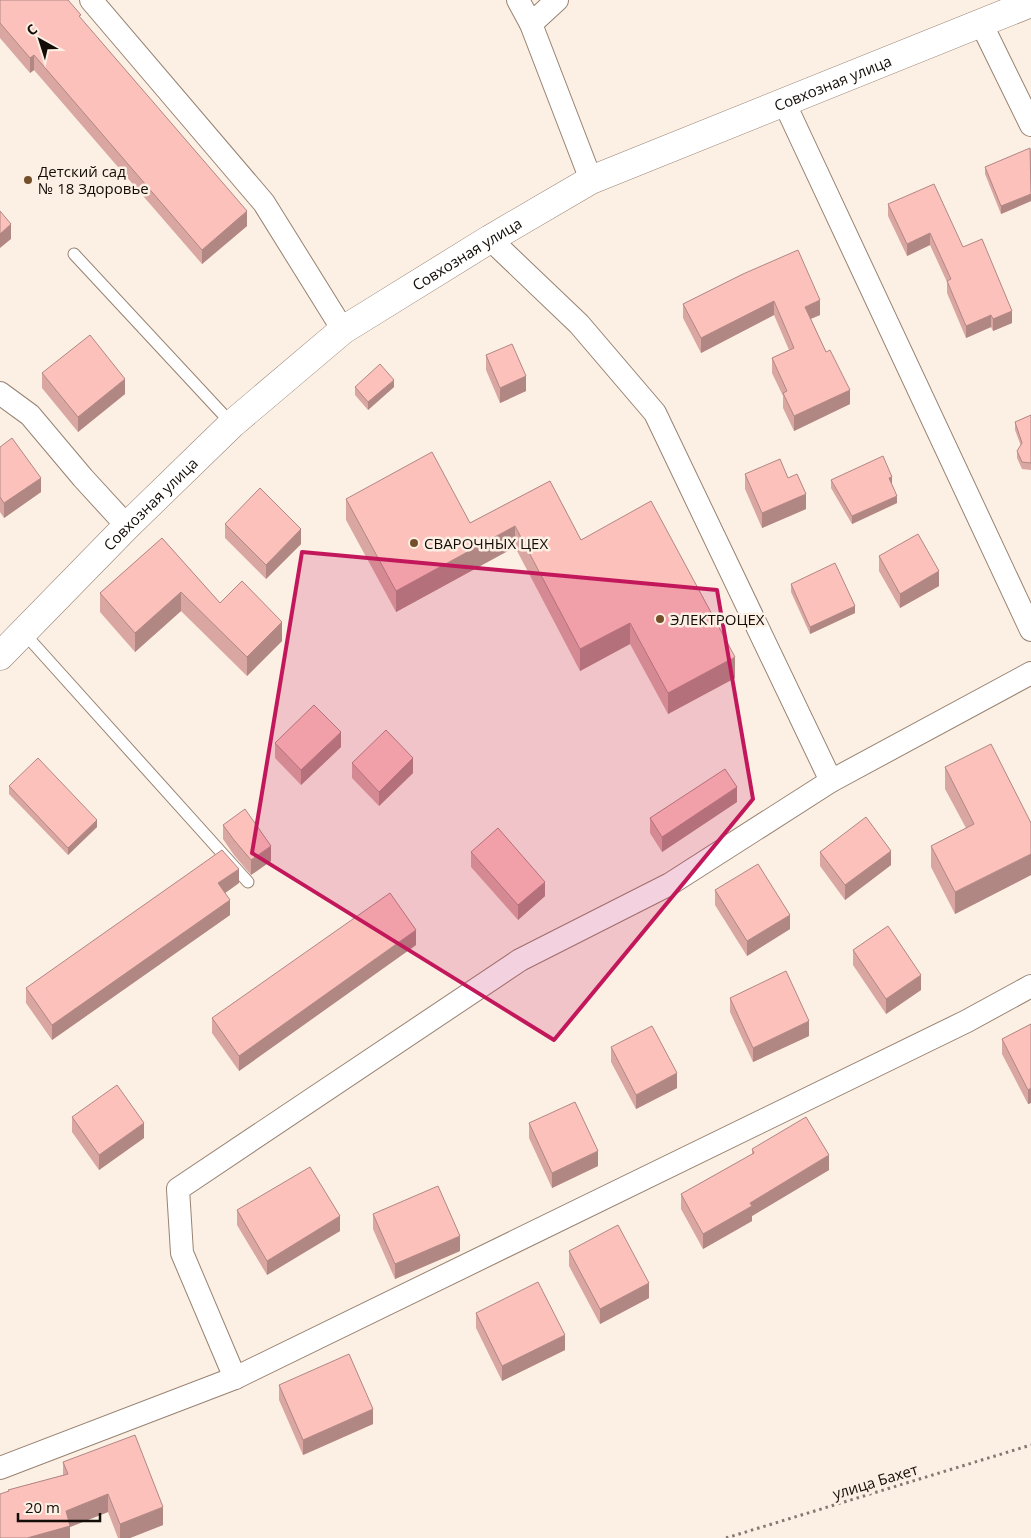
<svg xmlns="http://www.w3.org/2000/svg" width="1031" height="1538" viewBox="0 0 1031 1538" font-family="'Open Sans',sans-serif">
	<rect width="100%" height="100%" fill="#fcefe4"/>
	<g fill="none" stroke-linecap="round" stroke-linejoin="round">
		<defs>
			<g id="service">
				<path d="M74,254L232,424"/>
				<path d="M23,632L248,882"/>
			</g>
			<g id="minor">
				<path d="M91,0L264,203L343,330"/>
				<path d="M518,0L531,24L591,180"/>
				<path d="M981,23L1031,125"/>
				<path d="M531,24L557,0"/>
				<path d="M784,102L1031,630"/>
				<path d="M0,393L30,415L83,478L127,526"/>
				<path d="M831,781L1031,673"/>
				<path d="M235,1378L182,1253L178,1189L520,960L670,884L831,781L655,413L579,324L490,239"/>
				<path d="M0,1468L235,1378L967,1021L1031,986"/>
			</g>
			<g id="tertiary">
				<path id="s1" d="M0,656L127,526L232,424L343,330L490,239L591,180L1031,3"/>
			</g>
		</defs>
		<use href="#service" stroke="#978372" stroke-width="13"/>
		<use href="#minor" stroke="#978372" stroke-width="24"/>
		<use href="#tertiary" stroke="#978372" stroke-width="29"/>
		<path stroke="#827870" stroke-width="3" stroke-dasharray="2.5 4" stroke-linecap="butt" d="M726,1538L1031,1445"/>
		<use href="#service" stroke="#fff" stroke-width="11"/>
		<use href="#minor" stroke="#fff" stroke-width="22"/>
		<use href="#tertiary" stroke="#fff" stroke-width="28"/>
	</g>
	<g fill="#daa6a2">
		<path d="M0,0L247,226L202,264L34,70L30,73L0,38Z"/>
		<path d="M1031,149V201L1001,214L985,174V167Z"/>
		<path d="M888,204L963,247L1012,323L993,331L991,327L966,338L947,293V282L930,245L907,256L888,216Z"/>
		<path d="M743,274L820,315L811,319L850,404L794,431L783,408V396L772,373V358L789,350L774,315L701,353L683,318V304Z"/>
		<path d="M486,355L526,391L500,403L486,370Z"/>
		<path d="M42,373L125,394L78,432L42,388Z"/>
		<path d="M355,387H394L368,410L355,395Z"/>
		<path d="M1031,415V470L1022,469L1017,458V451L1021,446L1015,430V422Z"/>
		<path d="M0,447L41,492L4,518L0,512Z"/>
		<path d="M745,474L788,478L806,509L762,528L745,489Z"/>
		<path d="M831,480L892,484L897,503L852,524L831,488Z"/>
		<path d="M550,481L581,540L735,678L668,714L630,644L580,671L515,547L396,612L346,520V499L470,523Z"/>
		<path d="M225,524L301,544L266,579L225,538Z"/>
		<path d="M162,538L220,603L282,641L247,676L181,611L135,652L100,612V593Z"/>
		<path d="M879,556L939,586L900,608L879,571Z"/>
		<path d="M791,584L855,613L810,634L791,592Z"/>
		<path d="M275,743L341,747L301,785L275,758Z"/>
		<path d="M352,763L413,773L379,806L352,778Z"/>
		<path d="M945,767L1031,823V875L955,914L931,867V846L966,828L945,789Z"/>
		<path d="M9,786L97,827L68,855L9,794Z"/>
		<path d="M737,802L662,852L650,833V818Z"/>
		<path d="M223,825L271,861L251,875L234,855L223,839Z"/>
		<path d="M471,852L545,896L518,920L471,867Z"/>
		<path d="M820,852L891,865L845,900L820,866Z"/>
		<path d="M239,883L225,893L230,915L52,1040L26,1003V988Z"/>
		<path d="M715,890L790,929L747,956L715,905Z"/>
		<path d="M416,945L239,1071L212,1033V1018Z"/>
		<path d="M853,950L921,990L886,1014L853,965Z"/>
		<path d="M730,998L809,1036L753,1062L730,1012Z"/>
		<path d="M1031,1024V1103L1028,1104L1002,1054V1039Z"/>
		<path d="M611,1047L677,1088L636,1109L611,1062Z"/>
		<path d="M72,1117L144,1138L99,1170L72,1132Z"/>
		<path d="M529,1123L598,1166L552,1188L529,1138Z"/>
		<path d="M752,1149L829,1170L752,1216V1221L703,1249L681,1209V1194L752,1154Z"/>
		<path d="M237,1210L340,1231L267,1275L237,1225Z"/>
		<path d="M373,1214L460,1251L395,1279L373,1229Z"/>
		<path d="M569,1251L649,1298L600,1324L569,1266Z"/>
		<path d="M476,1313L565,1350L502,1381L476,1328Z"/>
		<path d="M279,1385L373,1424L303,1455L279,1400Z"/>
		<path d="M63,1462L163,1525L130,1538H118L108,1512L70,1527V1538L8,1492V1490L63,1475Z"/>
	</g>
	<g fill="#b18784">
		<path d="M34,55V70L30,73V58Z"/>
		<path d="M1031,194V201L1001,214V206Z"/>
		<path d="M247,211V226L202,264V250Z"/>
		<path d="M11,224V239L0,248V234Z"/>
		<path d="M930,233V245L907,256V244Z"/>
		<path d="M820,300V315L805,321V307Z"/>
		<path d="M774,301V315L701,353V338Z"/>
		<path d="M1012,311V323L993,331V319Z"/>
		<path d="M991,315V327L966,338V326Z"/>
		<path d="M526,376V391L500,403V388Z"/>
		<path d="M125,379V394L78,432V417Z"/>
		<path d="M394,380V387L368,410V402Z"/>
		<path d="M850,390V404L794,431V416Z"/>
		<path d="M892,477V484L889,486V478Z"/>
		<path d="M41,478V492L4,518V503Z"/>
		<path d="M806,494V509L762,528V513Z"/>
		<path d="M897,496V503L852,524V516Z"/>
		<path d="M515,526V547L396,612V591Z"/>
		<path d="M301,529V544L266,579V565Z"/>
		<path d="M939,571V586L900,608V594Z"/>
		<path d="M181,592V611L135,652V633Z"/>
		<path d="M855,606V613L810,634V627Z"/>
		<path d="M282,622V641L247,676V657Z"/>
		<path d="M630,623V644L580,671V649Z"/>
		<path d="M735,657V678L668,714V693Z"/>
		<path d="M341,732V747L301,785V770Z"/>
		<path d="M413,758V773L379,806V792Z"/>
		<path d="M737,787V802L662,852V837Z"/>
		<path d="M97,820V827L68,855V848Z"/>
		<path d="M271,846V861L251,875V860Z"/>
		<path d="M891,851V865L845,900V885Z"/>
		<path d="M1031,854V875L955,914V892Z"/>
		<path d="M239,869V883L218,898V883Z"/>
		<path d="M545,882V896L518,920V905Z"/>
		<path d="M230,900V915L52,1040V1025Z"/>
		<path d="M790,915V929L747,956V941Z"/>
		<path d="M416,930V945L239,1071V1056Z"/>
		<path d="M921,975V990L886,1014V999Z"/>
		<path d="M809,1021V1036L753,1062V1048Z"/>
		<path d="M677,1073V1088L636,1109V1095Z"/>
		<path d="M1031,1088V1103L1028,1104V1090Z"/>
		<path d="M144,1123V1138L99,1170V1155Z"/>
		<path d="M598,1151V1166L552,1188V1173Z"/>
		<path d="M829,1155V1170L752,1216V1221L703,1249V1234L750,1203Z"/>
		<path d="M340,1216V1231L267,1275V1261Z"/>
		<path d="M460,1236V1251L395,1279V1264Z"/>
		<path d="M649,1283V1298L600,1324V1309Z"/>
		<path d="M565,1335V1350L502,1381V1366Z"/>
		<path d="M373,1409V1424L303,1455V1440Z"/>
		<path d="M108,1494V1512L70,1527V1538H27L66,1511Z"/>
		<path d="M163,1507V1525L130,1538H120V1524Z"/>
	</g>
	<g fill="#fdc1bc" stroke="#b18784">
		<path d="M0,0H68L81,15L79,16L247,211L202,250L34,55L30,58L0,23Z"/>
		<path d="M1030,148L1031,194L1001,206L985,167Z"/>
		<path d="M934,184L963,247L982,239L1012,311L993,319L991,315L966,326L947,281L951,279L930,233L907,244L888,204Z"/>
		<path d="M0,211L11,224L0,234Z"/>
		<path d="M798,250L820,300L805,307L826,352L830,350L850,390L794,416L783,393L787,391L772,358L794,348L774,301L701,338L683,304L743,274Z"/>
		<path d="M90,335L125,379L78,417L42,373Z"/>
		<path d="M512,344L526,376L500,388L486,355Z"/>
		<path d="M380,364L394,380L368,402L355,387Z"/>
		<path d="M1031,415V463L1022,462L1017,451L1022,443L1015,422Z"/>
		<path d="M12,438L41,478L4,503L0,497V447Z"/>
		<path d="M432,452L470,523L550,481L581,540L651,501L735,657L668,693L630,623L580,649L515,526L396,591L346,499Z"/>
		<path d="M883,456L892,477L889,478L897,496L852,516L831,480Z"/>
		<path d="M780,459L788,478L797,474L806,494L762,513L745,474Z"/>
		<path d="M260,488L301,529L266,565L225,524Z"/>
		<path d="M918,534L939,571L900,594L879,556Z"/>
		<path d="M162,538L220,603L242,581L282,622L247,657L181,592L135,633L100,593Z"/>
		<path d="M835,563L855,606L810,627L791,584Z"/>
		<path d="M314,705L341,732L301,770L275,743Z"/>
		<path d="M386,730L413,758L379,792L352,763Z"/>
		<path d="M991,744L1031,823V854L955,892L931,846L974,824L945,767Z"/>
		<path d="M38,758L97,820L68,848L9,786Z"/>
		<path d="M725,769L737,787L662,837L650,818Z"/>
		<path d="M245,809L271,846L251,860L234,840L223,825Z"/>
		<path d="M866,817L891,851L845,885L820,852Z"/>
		<path d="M498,828L545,882L518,905L471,852Z"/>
		<path d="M222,850L239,869L218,883L230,900L52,1025L26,988Z"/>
		<path d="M758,864L790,915L747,941L715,890Z"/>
		<path d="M390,893L416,930L239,1056L212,1018Z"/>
		<path d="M888,926L921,975L886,999L853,950Z"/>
		<path d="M786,971L809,1021L753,1048L730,998Z"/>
		<path d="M1031,1024V1088L1028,1090L1002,1039Z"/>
		<path d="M652,1026L677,1073L636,1095L611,1047Z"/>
		<path d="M117,1085L144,1123L99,1155L72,1117Z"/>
		<path d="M575,1102L598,1151L552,1173L529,1123Z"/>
		<path d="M806,1117L829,1155L750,1203L752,1206L703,1234L681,1194L754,1153L752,1149Z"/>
		<path d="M310,1167L340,1216L267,1261L237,1210Z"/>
		<path d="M438,1186L460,1236L395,1264L373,1214Z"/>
		<path d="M618,1225L649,1283L600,1309L569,1251Z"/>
		<path d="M538,1282L565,1335L502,1366L476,1313Z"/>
		<path d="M349,1354L373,1409L303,1440L279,1385Z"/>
		<path d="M135,1435L163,1507L120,1524L108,1494L66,1511L70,1526L27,1538H0V1494L9,1491L8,1490L68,1474L63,1462Z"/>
	</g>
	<path fill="#c2185b" fill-opacity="0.2" stroke="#c2185b" stroke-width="4" stroke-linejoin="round" d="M302,552L717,590L753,799L554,1040L252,853Z"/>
	<g fill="#744f2a" stroke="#fcefe4" stroke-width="2">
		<circle cx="28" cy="180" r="5"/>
		<circle cx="414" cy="543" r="5"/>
		<circle cx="660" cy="619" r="5"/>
	</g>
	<g text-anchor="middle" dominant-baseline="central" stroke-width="5" stroke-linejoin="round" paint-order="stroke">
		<g font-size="15" fill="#130c07" stroke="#fcefe4">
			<text stroke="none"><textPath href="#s1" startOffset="1024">Совхозная улица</textPath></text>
			<text stroke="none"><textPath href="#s1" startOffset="619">Совхозная улица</textPath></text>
			<text stroke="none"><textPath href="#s1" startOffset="214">Совхозная улица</textPath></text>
			<text transform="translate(875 1481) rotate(-17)">улица Бахет</text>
		</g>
		<g font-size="15" fill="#130c07" stroke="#fcefe4" text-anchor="start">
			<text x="38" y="171">Детский сад<tspan x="38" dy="17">№ 18 Здоровье</tspan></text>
			<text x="424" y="543">СВАРОЧНЫХ ЦЕХ</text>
			<text x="670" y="619">ЭЛЕКТРОЦЕХ</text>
		</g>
	</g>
	<g transform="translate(40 40) rotate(321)" stroke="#fcefe4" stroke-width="4" paint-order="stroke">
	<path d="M0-4L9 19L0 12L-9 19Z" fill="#130c07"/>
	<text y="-8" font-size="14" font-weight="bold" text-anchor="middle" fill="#130c07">С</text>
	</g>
	<path d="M18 1513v8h82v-8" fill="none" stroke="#130c07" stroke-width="2.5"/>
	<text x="25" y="1513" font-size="15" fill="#130c07" stroke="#fcefe4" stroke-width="4" paint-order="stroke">20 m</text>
</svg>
